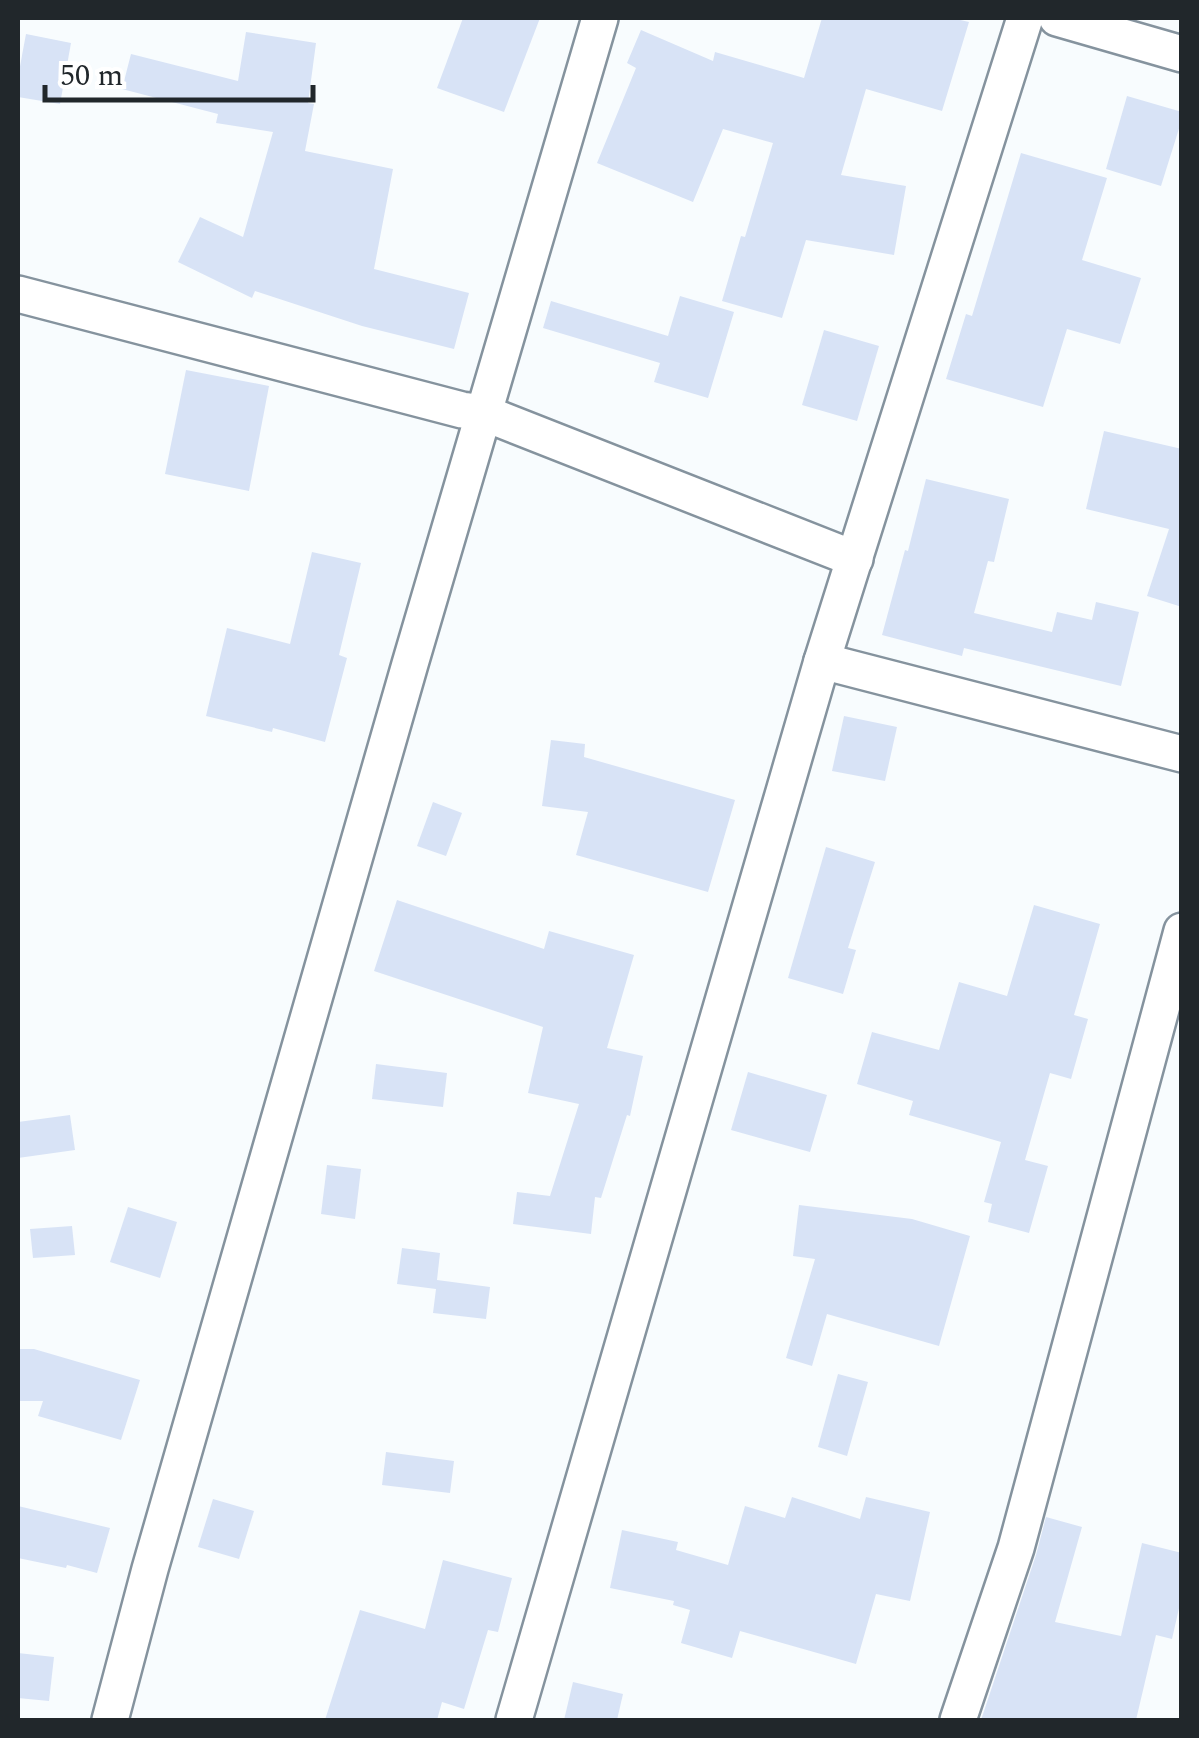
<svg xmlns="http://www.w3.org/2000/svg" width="1199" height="1738" viewBox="0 0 1199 1738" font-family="Spectral,serif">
	<rect width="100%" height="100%" fill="#f8fcfe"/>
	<g fill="#d8e3f6">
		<path d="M463,18H540L504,112L437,88Z"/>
		<path d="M822,18H952L969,22L942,111L866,89L841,175L906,186L894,255L806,240L782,318L722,301L741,236L745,237L773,143L723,129L693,202L597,163L636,68L627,63L641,30L713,61L715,52L804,78Z"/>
		<path d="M246,32L316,43L308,103L314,104L305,151L393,169L374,269L469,293L454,349L362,326L255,291L252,298L178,262L200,217L243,237L273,132L216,123L218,114L122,89L131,54L238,81Z"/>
		<path d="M26,34L71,43L60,104L18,97V77Z"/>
		<path d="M1127,96L1182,112V119L1161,186L1106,169Z"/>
		<path d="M1021,153L1107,178L1082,260L1141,278L1120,344L1067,329L1043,407L946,379L966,314L972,316Z"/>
		<path d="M680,296L734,312L708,398L654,382L660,363L543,328L551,301L668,336Z"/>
		<path d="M824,330L879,346L857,421L802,405Z"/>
		<path d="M186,370L269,386L249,491L165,474Z"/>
		<path d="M1104,431L1182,449V607L1147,596L1169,529L1086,509Z"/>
		<path d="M926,479L1009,499L994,562L988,561L974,613L1052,632L1057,612L1092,620L1096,602L1139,612L1121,686L964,648L962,656L882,635L905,550L908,551Z"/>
		<path d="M312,552L361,563L339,655L347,658L325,742L273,728L272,732L206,716L227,628L290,644Z"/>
		<path d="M844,716L897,727L885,781L832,771Z"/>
		<path d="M551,740L585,744L584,757L735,800L708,892L576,855L588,812L542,806Z"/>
		<path d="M433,802L462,813L446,856L417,846Z"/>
		<path d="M826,847L875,862L848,948L856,950L843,994L788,978Z"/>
		<path d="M397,900L544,949L549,931L634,955L607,1048L643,1056L630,1116L627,1115L601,1198L595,1197L591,1234L513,1224L517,1192L550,1196L579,1104L528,1093L543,1027L374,971Z"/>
		<path d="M1034,905L1100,924L1074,1015L1088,1019L1071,1079L1050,1073L1025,1160L1048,1166L1029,1233L988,1222L992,1204L984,1202L1001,1142L909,1115L913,1101L857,1084L872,1032L939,1050L959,982L1007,996Z"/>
		<path d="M376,1064L447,1073L443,1107L372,1099Z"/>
		<path d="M748,1072L827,1095L810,1152L731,1130Z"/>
		<path d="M70,1115L75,1150L18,1158V1122Z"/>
		<path d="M327,1165L361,1169L355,1219L321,1214Z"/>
		<path d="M799,1205L912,1219L970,1236L939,1346L827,1314L812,1366L786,1358L815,1259L793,1256Z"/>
		<path d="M128,1207L177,1222L160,1278L110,1262Z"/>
		<path d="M72,1226L75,1255L33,1258L30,1229Z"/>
		<path d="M402,1248L440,1253L437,1280L490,1287L486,1319L433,1313L436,1289L397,1284Z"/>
		<path d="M18,1349H34L140,1380L121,1440L38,1416L43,1401H18Z"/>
		<path d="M838,1374L868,1382L847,1456L818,1447Z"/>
		<path d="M386,1452L454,1461L450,1493L382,1485Z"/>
		<path d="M792,1497L860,1519L866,1497L930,1512L910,1601L876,1594L856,1664L740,1631L732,1658L681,1643L690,1610L673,1605L674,1601L610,1588L622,1530L678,1542L676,1550L728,1565L745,1506L785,1518Z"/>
		<path d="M213,1499L254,1511L239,1559L198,1547Z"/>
		<path d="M18,1506L110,1528L97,1573L67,1565L66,1568L18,1558Z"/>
		<path d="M1046,1517L1082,1527L1055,1622L1121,1636L1142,1543L1182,1553V1595L1172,1639L1156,1635L1136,1720H981L1036,1555Z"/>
		<path d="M443,1560L512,1578L498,1632L488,1630L464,1709L442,1702L437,1720H325L360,1610L425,1629Z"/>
		<path d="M18,1653L54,1657L49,1701L18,1698Z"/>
		<path d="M573,1682L623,1694L617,1720H564Z"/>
	</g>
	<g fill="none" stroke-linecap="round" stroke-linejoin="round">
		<defs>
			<g id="street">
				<path d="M1057,18L1182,54"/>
				<path d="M18,294L462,410L484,413L855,559"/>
				<path d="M822,661L1182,754"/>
				<path d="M110,1720L150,1569L410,664L600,18"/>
				<path d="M514,1720L822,661L1025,18"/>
				<path d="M958,1720L1016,1548L1182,931"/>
			</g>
		</defs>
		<use href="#street" stroke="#85939e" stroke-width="40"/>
		<use href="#street" stroke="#fff" stroke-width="35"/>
	</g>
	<rect width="1199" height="1738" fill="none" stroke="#21272b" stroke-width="40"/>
	<path d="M45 85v15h268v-15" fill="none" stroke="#21272b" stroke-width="5"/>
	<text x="60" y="85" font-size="30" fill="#21272b" stroke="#ffffff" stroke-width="8" paint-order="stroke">50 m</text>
</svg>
